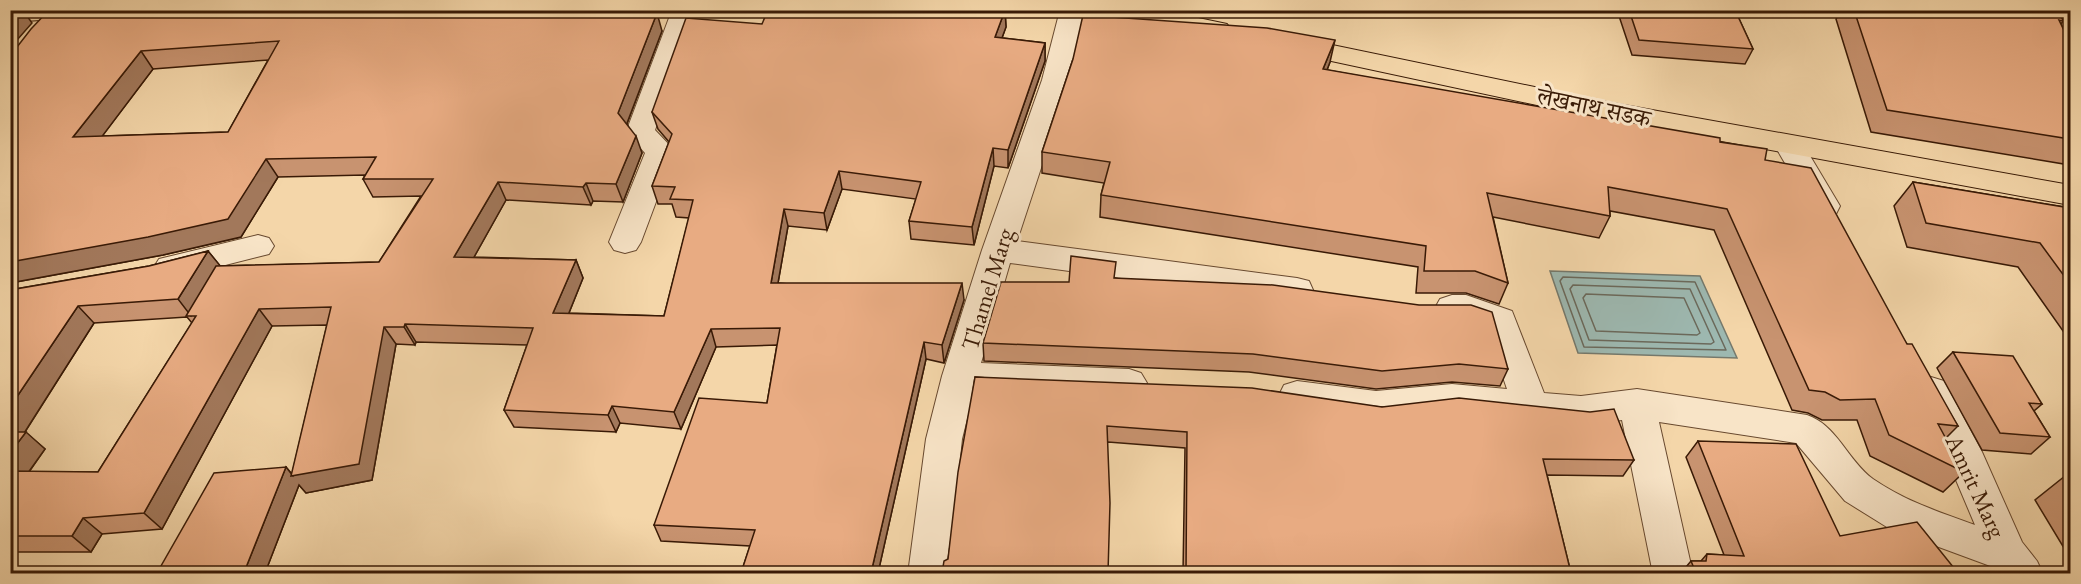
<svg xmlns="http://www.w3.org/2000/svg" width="2081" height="584" viewBox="0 0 2081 584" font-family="'EB Garamond','Noto Serif Devanagari',serif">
	<rect width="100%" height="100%" fill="#f4d6a9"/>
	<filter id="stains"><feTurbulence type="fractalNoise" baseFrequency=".00333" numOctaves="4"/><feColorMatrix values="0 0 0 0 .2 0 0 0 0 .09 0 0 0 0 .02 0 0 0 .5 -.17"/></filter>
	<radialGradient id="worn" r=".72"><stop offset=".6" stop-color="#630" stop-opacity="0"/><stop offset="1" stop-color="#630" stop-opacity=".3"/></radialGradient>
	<path fill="#9db8b0" stroke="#75796c" stroke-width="1.5" d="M1550,271L1700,276L1737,358L1578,353Z"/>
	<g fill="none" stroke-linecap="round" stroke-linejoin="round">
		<g stroke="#6b695b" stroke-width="1.5">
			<path d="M1563,277L1695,282L1726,350L1584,347L1560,281Z"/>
			<path d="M1573,285L1690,289L1714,342L1711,344L1589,340L1570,289Z"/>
			<path d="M1586,294L1684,298L1700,333L1697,335L1596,331L1583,298Z"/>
		</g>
		<defs>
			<g id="street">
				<path d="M672,10H698L655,130L675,151L641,242L636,250L625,253L614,250L609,242L645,153L626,132Z"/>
				<path d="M1060,10H1086L1070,80L1017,241L1297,278L1309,281L1313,290L1309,299L1297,302L1010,263L981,363L1129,369L1141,373L1147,383L1141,393L1129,397L974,391L962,439L948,574H908L926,439L942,376L982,250L1042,80Z"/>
				<path d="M1790,136L1800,139L1840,206L1836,214L1825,217L1814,214L1810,206L1775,146L1780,139Z"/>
				<path d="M258,235L269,238L274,246L269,254L170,279L159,275L154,267L159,259Z"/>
				<path d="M1452,295H1466L1512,311L1544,393L1581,396L1637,389L1807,415C1837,425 1848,461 1873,479C1905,501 1939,512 1975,525L1945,454L1913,391L1918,381L1931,377L1944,381L1982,452L2022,542L2037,561L2043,574H1998L1993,567L1890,529L1845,501L1796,443L1659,422L1693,574H1653L1622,420L1581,426L1452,412L1376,421L1297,409L1284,405L1279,395L1284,385L1297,381L1376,391L1452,384L1507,389L1486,328C1470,323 1456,322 1440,317L1435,308L1440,299Z"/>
			</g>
			<g id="primary">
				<path d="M10,10H84L80,15L71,18L10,22Z"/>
				<path d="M1106,10H1160L1227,24L1231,30L1227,36L1218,38L1119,18L1110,15Z"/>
				<path d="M1289,36L1602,101L2070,185V205L1602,119L1280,50L1276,44L1280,38Z"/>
			</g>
		</defs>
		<use href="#street" stroke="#68492f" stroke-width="2"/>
		<use href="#primary" stroke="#391a06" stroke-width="2"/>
		<use href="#street" fill="#f8e4c7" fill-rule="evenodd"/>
		<use href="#primary" fill="#f4d6a9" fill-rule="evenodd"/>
	</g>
	<g fill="#c89370" stroke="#391a06" stroke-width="1.5" fill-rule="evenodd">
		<path d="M49,10H526L525,12L662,31L627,124L642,153L623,202L593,201L591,205L506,200L474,257L576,260L583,278L569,313L664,316L689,218L676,217L672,204H658L652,186L669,142L658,129L652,112L762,24L1005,10L1006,27L1002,38L1045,43V61L1008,168L994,166L974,245L911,239L909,221L916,199L842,189L827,230L788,226L778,283L964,300L944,363L926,359L878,573H741L750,546L661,541L654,525L767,403L777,345L716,347L681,429L620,423L616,432L514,427L504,410L527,345L416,342L415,345L396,344L372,480L306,493L299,485L265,573H157L286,467L292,474L327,325L272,326L162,529L102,534L91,552H10V290L149,266L208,251L220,266L379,262L421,196L373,197L363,179L365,175L278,177L241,237L163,255L10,283ZM268,60L228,132L102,136L153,69ZM187,317L192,323L98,472H29L45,449L25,432L94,323Z"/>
		<path d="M1617,10H1735L1753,49L1745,64L1632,55Z"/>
		<path d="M1839,10H2059L2063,21L2061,24L2070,43V165L1871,132L1836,19L1839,14Z"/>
		<path d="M1073,59L1330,62L1327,70L1720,142L1765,160L1907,344L1958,426L1946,438L1964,472L1943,492L1870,456L1857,420H1822L1808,413L1792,410L1714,230L1610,211V216L1599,238L1493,217L1508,283L1499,304L1466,293H1416L1418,267L1100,217L1101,195L1104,183L1042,173V152Z"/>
		<path d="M1913,182L2070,208V341L2018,267L1907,247L1894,206Z"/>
		<path d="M1115,278L1508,369L1500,386L1452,382L1376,389L1249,372L984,361L983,343Z"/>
		<path d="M1953,352L2042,404L2034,411L2050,437L2031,454L1982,450L1937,368Z"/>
		<path d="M975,377L1382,407L1634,460L1623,476L1547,475L1571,573H1183L1185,448L1108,442L948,559Z"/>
		<path d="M1698,441L1840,536L1958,573H1681L1691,561H1701L1707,554L1724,555L1686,457Z"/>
		<path d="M2065,476H2070V558L2035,500Z"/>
	</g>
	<g fill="#a2785b" stroke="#391a06" stroke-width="1.5">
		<path d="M14,10H23L32,23L10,48V14Z"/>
		<path d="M100,10H122L98,13Z"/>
		<path d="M1005,10L1006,27L996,54L995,37Z"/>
		<path d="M657,13L662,31L624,131L618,113Z"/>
		<path d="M1335,40L1330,62L1319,91L1323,69Z"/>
		<path d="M1045,43V61L1008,168V150Z"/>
		<path d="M141,51L153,69L88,155L73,137Z"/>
		<path d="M636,136L642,153L623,202L616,184Z"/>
		<path d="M993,148L994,166L974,245L972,227Z"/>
		<path d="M266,159L278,177L241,237L163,255L10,283V262Z"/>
		<path d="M839,171L842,189L827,230L824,213Z"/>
		<path d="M498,182L506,200L464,275L454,257Z"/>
		<path d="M586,183L593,201L591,205L583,187Z"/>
		<path d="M784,209L788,226L775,300L771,283Z"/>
		<path d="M208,251L222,268L191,316L178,299Z"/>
		<path d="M576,260L583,278L562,330L553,313Z"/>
		<path d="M962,283L964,300L944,363L942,345Z"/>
		<path d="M78,306L94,323L14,449L10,446V407Z"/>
		<path d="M259,309L272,326L162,529L144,513Z"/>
		<path d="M405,324L416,342L415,345L404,327Z"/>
		<path d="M384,327L396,344L372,480L306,493L299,485L265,573H249L245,570L286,467L293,476Z"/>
		<path d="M711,329L716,347L681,429L674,412Z"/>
		<path d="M924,342L926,359L878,573H871Z"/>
		<path d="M612,406L620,423L616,432L608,415Z"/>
		<path d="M26,432L45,449L10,498V453Z"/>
		<path d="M83,518L102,534L91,552L72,536Z"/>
	</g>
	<g fill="#e8ab82" stroke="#391a06" stroke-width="1.5" fill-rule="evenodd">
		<path d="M49,10H100L98,13L121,10H514V11L657,13L618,113L636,136L616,184L586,183L583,187L498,182L454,257L576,260L553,313L664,316L693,200L670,199L675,187L652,186L672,134L652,112L686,18L762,24L768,10H1005L995,37L1045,43L1008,150L993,148L972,227L909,221L921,182L839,171L824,213L784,209L771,283H962L942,345L924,342L871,573H741L755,530L654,525L699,398L767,403L780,328L711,329L674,412L612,406L608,415L504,410L533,328L405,324L404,327H384L359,464L291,476L331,307L259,309L144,513L83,518L72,536H10V471L98,472L196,316H186L216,266L379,262L433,179H363L376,157L266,159L228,219L148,237L10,262V75L13,72H10V56L31,29ZM279,41L228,132L73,137L141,51Z"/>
		<path d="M1629,10H1735L1753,49L1639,40Z"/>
		<path d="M1854,10H2059L2063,21L2059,20L2070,43V139L1887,110Z"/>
		<path d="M1083,15L1267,28L1335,40L1323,69L1720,138V142L1767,149L1765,160L1811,168L1907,344H1912L1958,426L1938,424L1964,472L1889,435L1875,399L1840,400L1825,392L1809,390L1727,209L1608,187L1610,216L1487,193L1508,283L1475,271H1424L1426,246L1101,195L1110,162L1042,152L1073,59Z"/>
		<path d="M1913,182L2070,208V284L2040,243L1926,223Z"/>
		<path d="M208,251L178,299L78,306L10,407V290L149,266Z"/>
		<path d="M1071,256L1116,262L1114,278L1273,285L1419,305H1471L1492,312L1508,369L1459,364L1382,371L1253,354L983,343L1001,282H1069Z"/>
		<path d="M1953,352L2013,356L2042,404L2029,403L2050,437L2000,433Z"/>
		<path d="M975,377L1252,388L1382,407L1459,398L1590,412L1614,409L1634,460L1543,459L1571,573H1186L1187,432L1107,426L1110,503L1108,573H942L944,561L948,559L958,472Z"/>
		<path d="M10,432H26L10,453Z"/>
		<path d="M1698,441L1796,444L1840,536L1917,522L1958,573H1696L1691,561H1706L1707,554L1744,556Z"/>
		<path d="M286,467L245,570H258L256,573H157L214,473Z"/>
		<path d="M2065,476H2070V485Z"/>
	</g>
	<g text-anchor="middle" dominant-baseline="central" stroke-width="6" stroke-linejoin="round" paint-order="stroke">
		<g font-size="24" fill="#391a06" stroke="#f8e4c7">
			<text transform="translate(1594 107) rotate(12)">लेखनाथ सडक</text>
			<text transform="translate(987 289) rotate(-73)">Thamel Marg</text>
			<text transform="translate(1976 486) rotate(65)">Amrit Marg</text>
		</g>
	</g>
	<rect width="2081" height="584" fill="none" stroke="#f4d6a9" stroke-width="36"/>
	<rect x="12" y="12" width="2057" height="560" fill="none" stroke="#391a06" stroke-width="3"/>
	<rect x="18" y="18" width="2045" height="548" fill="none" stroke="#391a06" stroke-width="1.5"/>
	<rect width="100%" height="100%" filter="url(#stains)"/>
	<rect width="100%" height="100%" fill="url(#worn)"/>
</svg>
